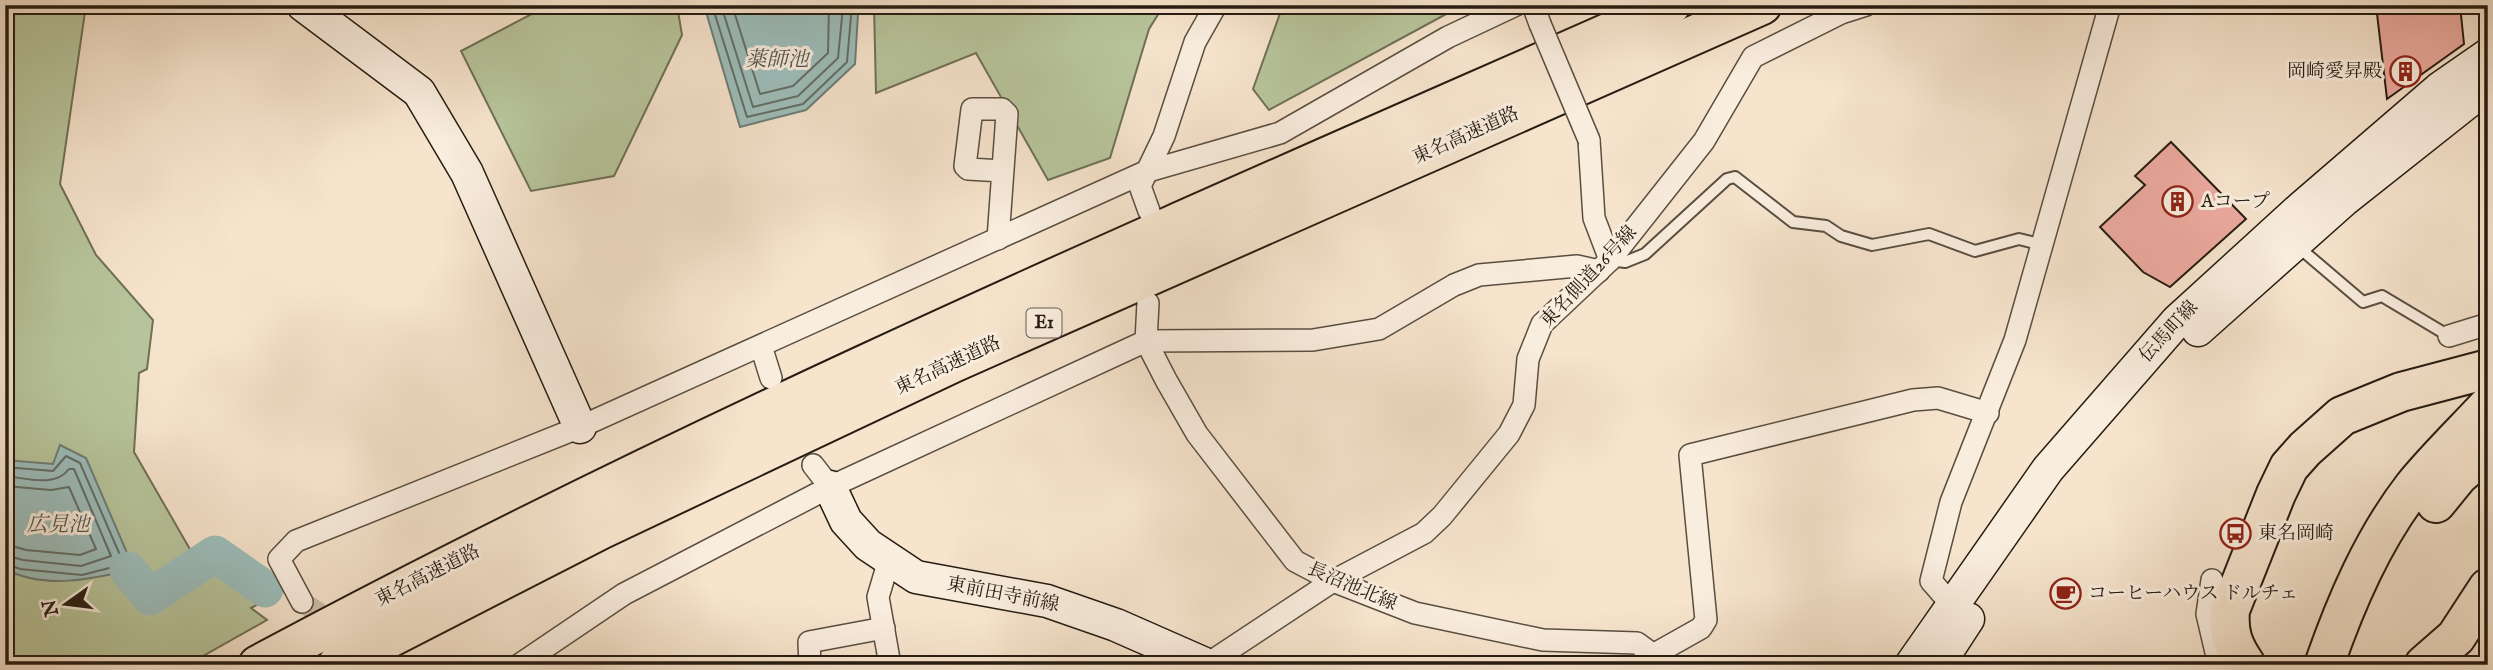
<svg xmlns="http://www.w3.org/2000/svg" width="2493" height="670" viewBox="0 0 2493 670" font-family="'IM FELL English','Noto Serif JP',serif">
	<rect width="100%" height="100%" fill="#f6e4cd"/>
	<filter id="stains"><feTurbulence type="fractalNoise" baseFrequency=".00286" numOctaves="4"/><feColorMatrix values="0 0 0 0 .2 0 0 0 0 .09 0 0 0 0 .02 0 0 0 .5 -.17"/></filter>
	<radialGradient id="worn" r=".72"><stop offset=".6" stop-color="#630" stop-opacity="0"/><stop offset="1" stop-color="#630" stop-opacity=".3"/></radialGradient>
	<g fill="#b8c59c" stroke="#6f7057" stroke-width="2">
		<path d="M5,5H86L60,184L96,255L153,320L147,369L139,373L134,452L191,551L278,594L251,608L267,620L187,665H5Z"/>
		<path d="M549,5H677L682,35L614,176L531,191L461,51Z"/>
		<path d="M874,5H1164L1149,29L1110,158L1048,180L976,53L876,93Z"/>
		<path d="M1283,5H1451L1450,12L1269,110L1253,89Z"/>
	</g>
	<g fill="#9dbebc" stroke="#6d7d78" stroke-width="2">
		<path d="M704,5H854L858,14L855,64L806,110L740,127Z"/>
		<path d="M60,445L86,458L134,569C93,579 45,590 5,569V460L53,464Z"/>
	</g>
	<g fill="none" stroke-linecap="round" stroke-linejoin="round">
		<g stroke="#626d67" stroke-width="2">
			<path d="M712,5L747,117L803,104L847,62L851,16L848,5"/>
			<path d="M721,5L753,107L798,96L838,58L842,17L840,5"/>
			<path d="M732,5L760,94L793,86L828,53L829,5"/>
			<path d="M5,467L53,471L66,456L80,463L123,562L121,565L82,575L20,569L5,563"/>
			<path d="M5,476C26,478 55,488 69,469H74L111,556L81,566L23,560L5,555"/>
			<path d="M5,486L51,490L69,487L96,549L80,555L26,550L5,544"/>
		</g>
		<path stroke="#9dbebc" stroke-width="37" d="M128,570L150,597L215,554L265,589"/>
	</g>
	<g fill="#eba99e" stroke="#261c12" stroke-width="2">
		<path d="M2376,5H2460L2464,44L2387,99Z"/>
		<path d="M2171,142L2246,219L2170,287L2143,272L2100,227L2145,185L2135,176Z"/>
	</g>
	<g fill="none" stroke-linecap="round" stroke-linejoin="round">
		<path stroke="#ccbca8" stroke-width="21" stroke-dasharray="21 10" stroke-linecap="butt" d="M302,602L398,665"/>
		<defs>
			<g id="lane">
				<path d="M2296,245L2363,302L2382,296L2449,336"/>
				<path d="M1610,260L1625,262L1645,254L1727,179L1735,177L1793,222L1826,226L1841,236L1872,245L1929,234L1975,251L2019,239L2043,245"/>
			</g>
			<g id="street">
				<path d="M1533,5L1540,24"/>
				<path d="M1589,140L1594,218L1610,260"/>
				<path d="M1149,211L1140,186L1164,136L1195,42L1216,5"/>
				<path d="M998,239L1007,114L1002,109H972L965,166L968,169L1003,171"/>
				<path d="M1148,303L1146,341L1166,380L1197,434L1295,561L1333,581L1415,613L1543,640L1637,643L1667,665"/>
				<path d="M2449,336L2488,324"/>
				<path d="M761,346L771,378"/>
				<path d="M813,465L830,487"/>
				<path d="M889,560L878,597L890,665"/>
				<path d="M2212,580L2207,614L2219,665"/>
				<path d="M302,602L279,559L296,541L580,427L1145,172L1280,133L1448,37L1516,5"/>
				<path d="M1962,612L1952,605L1931,581L1951,502L2015,340L2110,5"/>
				<path d="M1653,655L1701,628L1706,620L1690,455L1913,400L1938,398L1988,413"/>
				<path d="M519,665L624,594L830,487L1146,341L1313,340L1379,329L1454,285L1479,275L1577,266L1599,271"/>
				<path d="M810,665L809,642L884,628"/>
				<path d="M1206,665L1333,581L1424,533L1442,516L1509,434L1524,405L1528,359L1542,324L1610,260L1704,141L1753,57L1841,13L1866,5"/>
			</g>
			<g id="secondary">
				<path d="M303,5L419,92L467,173L580,427"/>
				<path d="M2198,330L2344,200L2488,86"/>
				<path d="M830,487L846,521L868,545L916,577L1047,601L1116,625L1207,665"/>
				<path d="M1911,665L2048,469L2177,321L2302,207L2439,89L2488,55"/>
				<path d="M1938,665L1968,619"/>
			</g>
			<g id="highway">
				<path d="M2436,503L2458,476L2488,450"/>
				<path d="M258,665C716,419 1196,215 1671,5"/>
				<path d="M337,665L600,530L955,362L1762,5"/>
				<path d="M2246,665C2233,646 2228,633 2230,610L2276,494L2289,467L2305,449L2342,416L2401,392L2488,369"/>
				<path d="M2324,665C2346,602 2373,539 2414,486C2437,458 2463,433 2488,406"/>
				<path d="M2424,665L2456,637L2488,588"/>
			</g>
		</defs>
		<use href="#lane" stroke="#5a4e41" stroke-width="14"/>
		<use href="#street" stroke="#5a4e41" stroke-width="24"/>
		<use href="#secondary" stroke="#261c12" stroke-width="35"/>
		<use href="#highway" stroke="#261c12" stroke-width="42"/>
		<use href="#lane" stroke="#f9edde" stroke-width="10"/>
		<use href="#street" stroke="#f9edde" stroke-width="21"/>
		<use href="#secondary" stroke="#f9edde" stroke-width="32"/>
		<use href="#highway" stroke="#f6e4cd" stroke-width="38"/>
		<defs>
			<path id="street-bridge" d="M1540,24L1589,140"/>
		</defs>
		<use href="#street-bridge" stroke="#5a4e41" stroke-width="24" stroke-linecap="butt"/>
		<use href="#street-bridge" stroke="#f9edde" stroke-width="21"/>
	</g>
	<defs>
		<symbol id="building-ring" viewBox="-11 -11 22 22"><circle r="9.5" fill="#f9edde" stroke="#8f2418" stroke-width="1.5"/><path d="M-4-6H4V6H1V3H-1V6H-4ZM-2.5-4.3h1.7v1.8h-1.7ZM.8-4.3h1.7v1.8H.8ZM-2.5-1h1.7V.8h-1.7ZM.8-1h1.7V.8H.8Z" fill="#8f2418"/></symbol>
		<symbol id="bus-ring" viewBox="-11 -11 22 22"><circle r="9.5" fill="#f9edde" stroke="#8f2418" stroke-width="1.5"/><path d="M-5-6H5V4H4V6H2V4H-2V6H-4V4H-5ZM-3.5-4V0h7V-4ZM-3.5 1.2v1.5H-2V1.2ZM2 1.2v1.5H3.5V1.2Z" fill="#8f2418"/></symbol>
		<symbol id="cafe-ring" viewBox="-11 -11 22 22"><circle r="9.5" fill="#f9edde" stroke="#8f2418" stroke-width="1.5"/><path d="M-5.5-4.5H6V0H3Q3 3.5 0 3.5H-2.5Q-5.5 3.5-5.5 0ZM3-3.2v2h1.7v-2ZM-6 4.5H4V6H-6Z" fill="#8f2418"/></symbol>
	</defs>
	<g fill-rule="evenodd">
		<use href="#building-ring" x="2388" y="54" width="35" height="35"/>
		<use href="#building-ring" x="2160" y="184" width="35" height="35"/>
		<use href="#bus-ring" x="2218" y="516" width="35" height="35"/>
		<use href="#cafe-ring" x="2048" y="576" width="35" height="35"/>
	</g>
	<g text-anchor="middle" dominant-baseline="central" stroke-width="6" stroke-linejoin="round" paint-order="stroke">
		<rect fill="#f9edde" stroke="#655b4f" stroke-width="2" x="1026.5" y="308.5" width="35" height="29" rx="5"/>
		<g font-size="18" font-weight="bold" fill="#261c12">
			<text x="1044" y="323">E1</text>
		</g>
		<g font-size="19" fill="#261c12" stroke="#f9edde" text-anchor="start">
			<text x="2382" y="72" text-anchor="end">岡崎愛昇殿</text>
			<text x="2201" y="202">Aコープ</text>
			<text x="2258" y="534">東名岡崎</text>
			<text x="2088" y="594">コーヒーハウス ドルチェ</text>
		</g>
		<g font-size="19" fill="#261c12" stroke="#f9edde">
			<text transform="translate(1466 136) rotate(-24)">東名高速道路</text>
			<text transform="translate(1589 277) rotate(-47)">東名側道26号線</text>
			<text transform="translate(2169 332) rotate(-47)">伝馬町線</text>
			<text transform="translate(948 366) rotate(-25)">東名高速道路</text>
			<text transform="translate(428 576) rotate(-27)">東名高速道路</text>
			<text transform="translate(1352 587) rotate(23)">長沼池北線</text>
			<text transform="translate(1003 595) rotate(11)">東前田寺前線</text>
		</g>
		<g font-size="21" font-style="italic" fill="#50554e" stroke="#f9edde">
			<text x="777" y="60">薬師池</text>
			<text x="58" y="525">広見池</text>
		</g>
	</g>
	<rect width="2493" height="670" fill="none" stroke="#f6e4cd" stroke-width="28"/>
	<rect x="7" y="7" width="2479" height="656" fill="none" stroke="#261c12" stroke-width="3.5"/>
	<rect x="14" y="14" width="2465" height="642" fill="none" stroke="#261c12" stroke-width="2"/>
	<g transform="translate(66 604) rotate(256)" stroke="#f9edde" stroke-width="5" paint-order="stroke">
	<path d="M0-5L12 26L0 18L-12 26Z" fill="#261c12"/>
	<text y="-10" font-size="19" font-weight="bold" text-anchor="middle" fill="#261c12">N</text>
	</g>
	<rect width="100%" height="100%" filter="url(#stains)"/>
	<rect width="100%" height="100%" fill="url(#worn)"/>
</svg>
